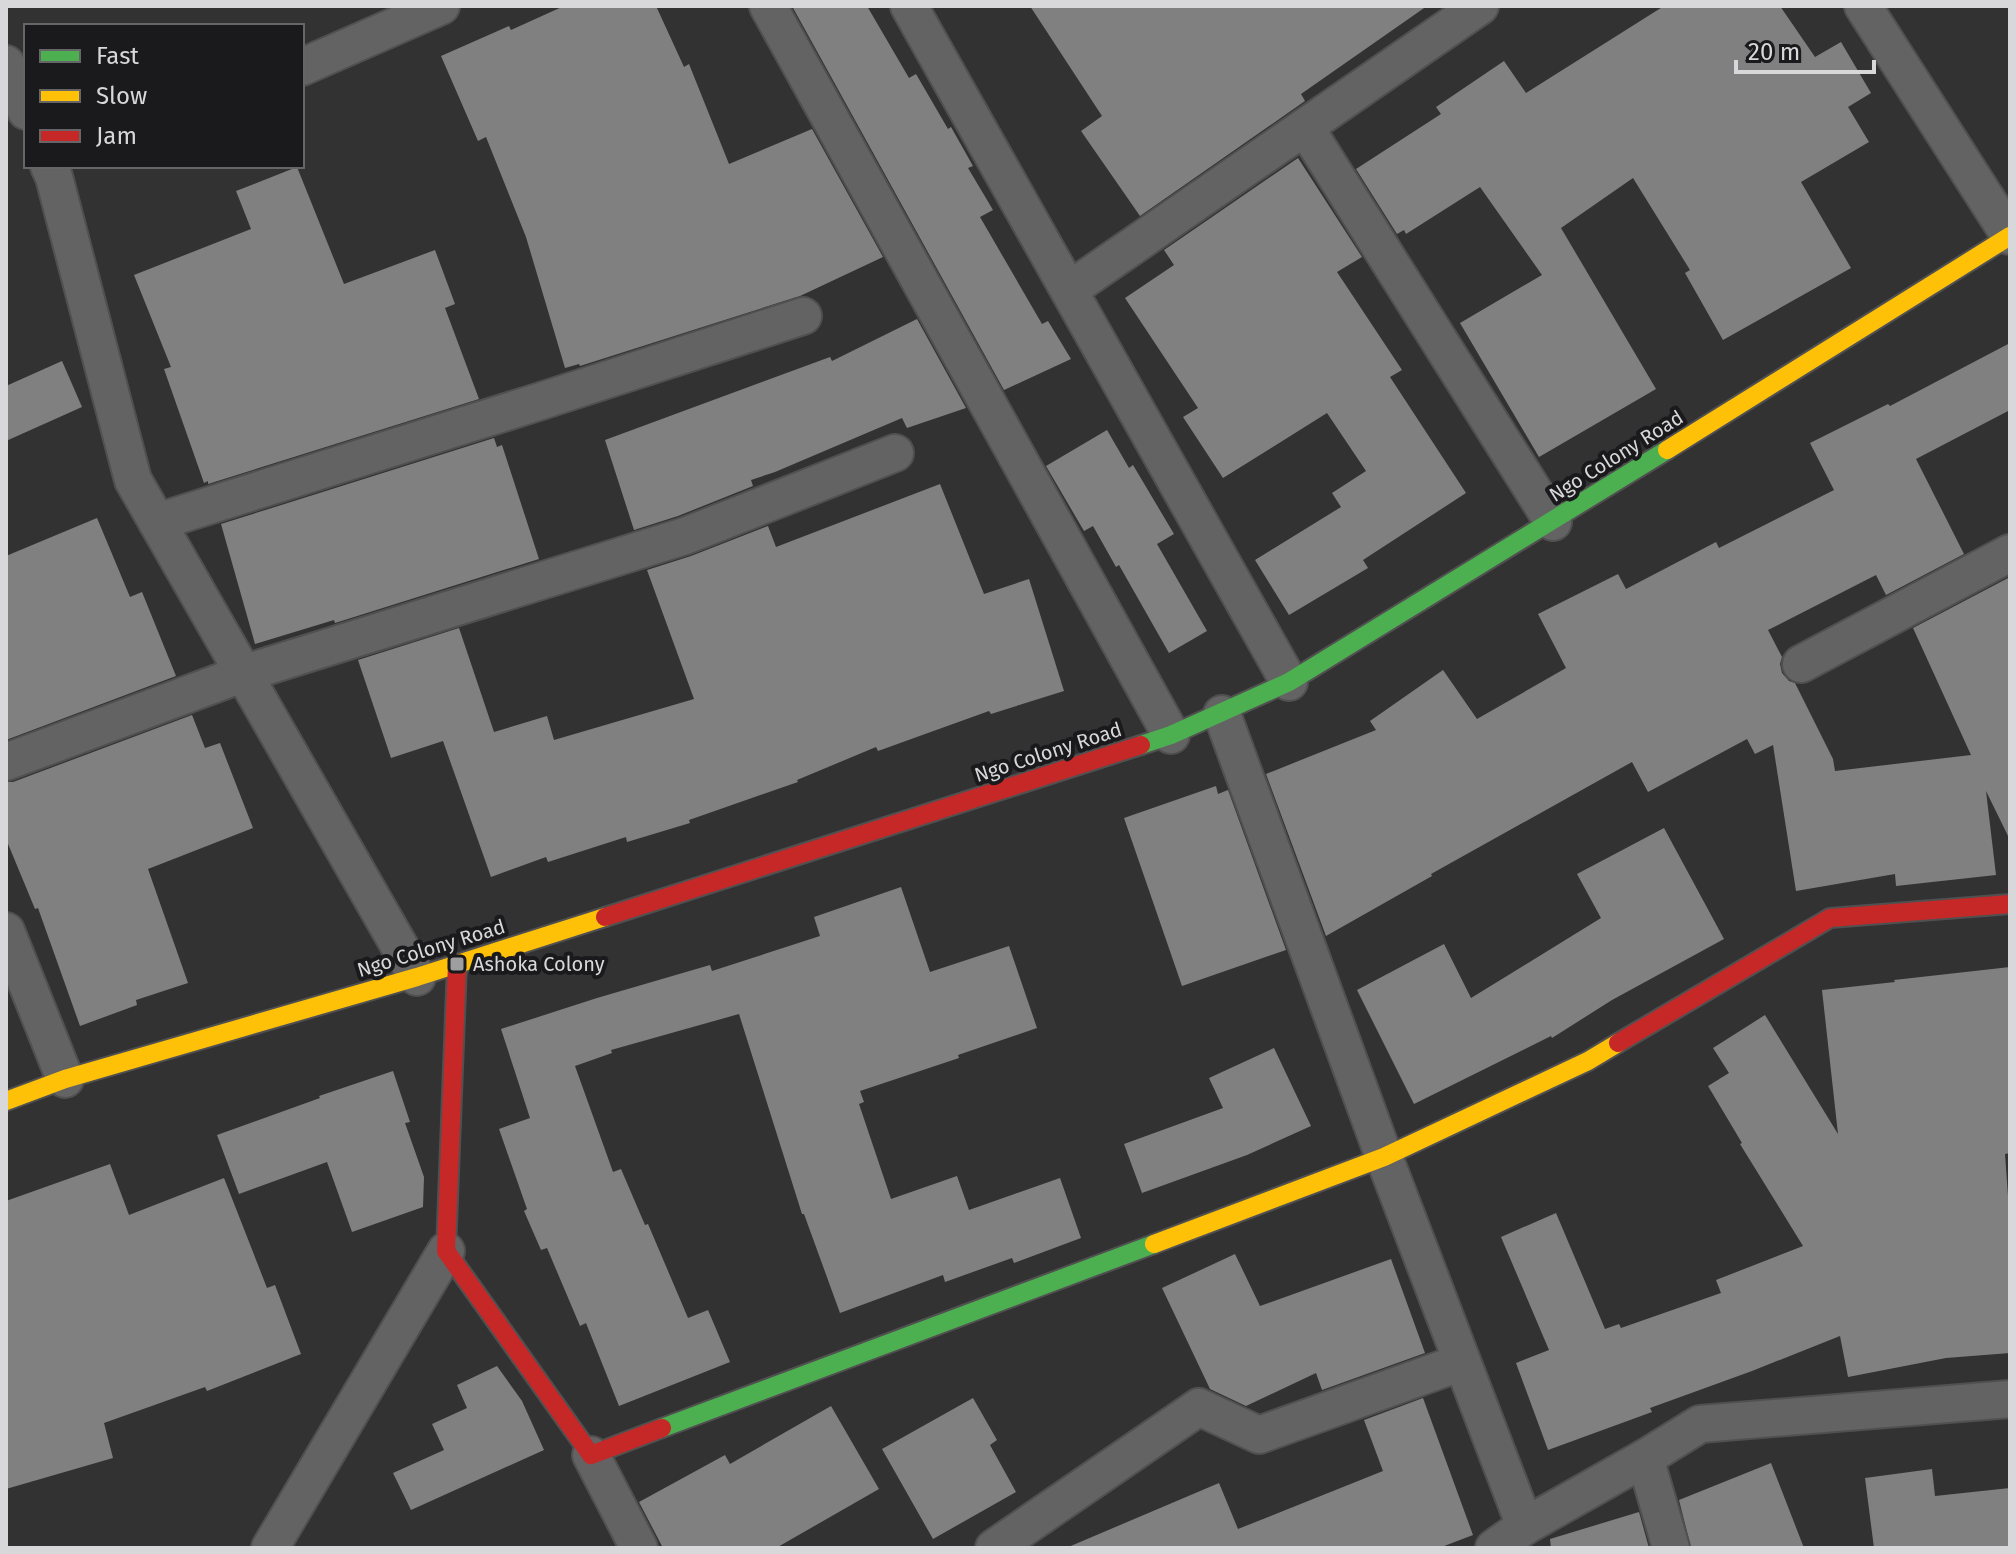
<svg xmlns="http://www.w3.org/2000/svg" width="2016" height="1554" viewBox="0 0 2016 1554" font-family="'Fira Sans',sans-serif">
	<rect width="100%" height="100%" fill="#333233"/>
	<g fill="#818080">
		<path d="M564,6H656L684,67L689,64L729,164L812,129L883,257L800,296L580,366L579,364L565,368L526,237L486,137L478,141L441,56L509,26L511,30Z"/>
		<path d="M792,6H867L909,78L916,74L948,129L951,127L973,166L968,168L993,210L980,217L1042,324L1048,321L1071,359L1004,390Z"/>
		<path d="M1030,6H1427L1301,94L1305,101L1140,216L1081,131L1102,116Z"/>
		<path d="M1664,6H1780L1815,57L1841,42L1871,93L1848,107L1869,142L1801,182L1851,268L1723,340L1685,273L1690,270L1633,178L1561,228L1656,389L1539,457L1460,323L1542,275L1480,187L1406,234L1404,230L1397,234L1356,169L1441,114L1436,107L1504,61L1526,93Z"/>
		<path d="M1298,158L1362,257L1337,272L1402,370L1390,377L1466,493L1363,560L1368,568L1289,615L1255,560L1341,507L1332,493L1366,471L1327,413L1223,478L1183,417L1198,408L1125,298L1174,265L1164,250Z"/>
		<path d="M297,167L344,284L435,250L455,304L445,308L479,399L208,484V481L204,483L164,369L171,367L134,275L251,229L236,191Z"/>
		<path d="M917,319L966,408L907,428L902,418L775,472L751,480L753,486L678,516L634,530L605,440L830,357L832,361Z"/>
		<path d="M2010,343V410L1916,459L1964,554L1886,595L1876,575L1768,630L1782,657L1780,664L1782,673L1789,681L1795,683L1833,759L1835,771L1971,755L1913,628L2010,577V840L1986,791L1996,875L1896,886L1895,874L1796,891L1773,745L1755,754L1747,739L1648,792L1632,762L1431,874L1432,876L1326,936L1266,774L1376,730L1370,721L1443,670L1477,719L1566,668L1538,614L1618,574L1626,589L1716,542L1719,548L1834,490L1810,443L1888,404L1890,406Z"/>
		<path d="M62,361L82,407L6,441V386Z"/>
		<path d="M1107,430L1129,468L1133,465L1174,534L1157,544L1207,631L1169,653L1119,565L1116,567L1093,526L1084,531L1046,466Z"/>
		<path d="M494,438L497,447L502,445L539,559L335,623L334,620L255,644L221,524Z"/>
		<path d="M940,484L984,594L1029,579L1064,691L991,714L989,711L878,751L876,747L797,780L798,782L689,820L690,823L627,842L626,837L548,862L546,857L491,877L443,741L391,758L358,660L459,628L494,732L547,716L554,740L694,699L647,570L691,556L768,526L776,547Z"/>
		<path d="M97,518L130,597L142,592L176,676L6,740V556Z"/>
		<path d="M192,715L205,748L220,743L253,828L148,869L188,983L136,1000L137,1005L80,1026L38,908L35,909L6,839V782H13Z"/>
		<path d="M1216,786L1218,794L1228,790L1286,950L1182,986L1124,818Z"/>
		<path d="M1664,828L1724,939L1612,1000L1552,1038L1551,1036L1414,1104L1357,990L1444,944L1471,998L1601,918L1577,874Z"/>
		<path d="M901,887L930,972L1009,946L1037,1028L958,1055L959,1058L860,1091L864,1102L859,1104L891,1199L957,1176L969,1210L1060,1178L1081,1238L1014,1263L1012,1258L945,1282L943,1275L840,1313L804,1214H802L739,1014L611,1050L612,1053L575,1066L613,1172L621,1169L645,1225L648,1224L688,1318L708,1310L730,1362L619,1406L586,1323L580,1326L547,1248L541,1250L524,1211L527,1209L499,1129L530,1118L501,1029L597,998L710,965L712,971L820,936L814,917Z"/>
		<path d="M2010,967V1153L2005,1154L2010,1224V1353L1946,1358L1848,1377L1840,1336L1752,1371L1650,1408L1652,1412L1548,1450L1516,1363L1549,1350L1501,1237L1556,1213L1605,1329L1619,1324L1621,1328L1721,1293L1716,1280L1803,1246L1740,1144L1742,1143L1708,1086L1729,1073L1713,1048L1765,1015L1838,1134L1822,990L1895,982L1894,980Z"/>
		<path d="M1274,1048L1311,1126L1247,1155L1142,1193L1124,1144L1223,1108L1209,1078Z"/>
		<path d="M393,1071L410,1122L405,1123L424,1177L423,1207L352,1232L327,1162L239,1194L217,1135L320,1098L319,1096Z"/>
		<path d="M110,1164L129,1215L224,1178L267,1288L275,1285L301,1354L207,1391L205,1387L104,1423L113,1458L6,1489V1201Z"/>
		<path d="M1235,1254L1260,1306L1391,1259L1425,1353L1322,1390L1316,1373L1246,1406L1210,1389L1162,1288Z"/>
		<path d="M497,1366L522,1401L544,1450L411,1510L393,1473L444,1450L432,1424L467,1408L457,1385Z"/>
		<path d="M973,1398L997,1440L990,1445L1016,1492L933,1539L882,1449Z"/>
		<path d="M1423,1398L1473,1535L1439,1548H1066L1219,1483L1238,1529L1383,1471L1364,1420Z"/>
		<path d="M831,1406L879,1489L776,1548H663L639,1502L725,1455L730,1464Z"/>
		<path d="M1771,1463L1804,1548H1691L1679,1500Z"/>
		<path d="M1932,1469L1935,1496L2010,1488V1548H1874L1865,1478Z"/>
		<path d="M1639,1512L1649,1548H1551L1550,1539Z"/>
	</g>
	<g fill="none" stroke-linecap="round" stroke-linejoin="round">
		<defs>
			<g id="street">
				<path d="M768,6L1171,735"/>
				<path d="M909,6L1289,682"/>
				<path d="M1863,6L2010,236"/>
				<path d="M6,64L26,111"/>
				<path d="M302,67L441,6"/>
				<path d="M1305,127L1553,522"/>
				<path d="M49,166L54,177L133,480L417,977"/>
				<path d="M1069,290L1480,6"/>
				<path d="M157,522L538,402L803,316"/>
				<path d="M1801,664L2010,553"/>
				<path d="M1222,714L1384,1157L1525,1526L1645,1458L1700,1424L2010,1399"/>
				<path d="M6,762L242,674L685,536L895,453"/>
				<path d="M6,931L65,1079"/>
				<path d="M591,1455L639,1548"/>
				<path d="M1645,1458L1671,1548"/>
				<path d="M270,1548L446,1251"/>
				<path d="M994,1548L1199,1407L1259,1435L1462,1362"/>
				<path d="M1494,1548L1525,1526"/>
			</g>
			<g id="fast">
				<path d="M1141,745L1171,735L1289,682L1667,450"/>
				<path d="M662,1428L1154,1244"/>
			</g>
			<g id="slow">
				<path d="M1667,450L2010,236"/>
				<path d="M6,1101L65,1079L417,977L605,917"/>
				<path d="M1154,1244L1384,1157L1588,1061L1618,1043"/>
			</g>
			<g id="jam">
				<path d="M605,917L1141,745"/>
				<path d="M457,964L446,1251L591,1455L662,1428"/>
				<path d="M1618,1043L1830,918L2010,904"/>
			</g>
		</defs>
		<use href="#street" stroke="#515051" stroke-width="40"/>
		<use href="#fast" stroke="#515051" stroke-width="22"/>
		<use href="#slow" stroke="#515051" stroke-width="22"/>
		<use href="#jam" stroke="#515051" stroke-width="22"/>
		<use href="#street" stroke="#646364" stroke-width="36"/>
		<use href="#fast" stroke="#4caf50" stroke-width="18"/>
		<use href="#slow" stroke="#ffc107" stroke-width="18"/>
		<use href="#jam" stroke="#c62828" stroke-width="18"/>
	</g>
	<rect fill="#9e9d9f" stroke="#1a191b" stroke-width="3" x="449" y="956" width="16" height="16" rx="4"/>
	<g text-anchor="middle" dominant-baseline="central" stroke-width="8" stroke-linejoin="round" paint-order="stroke">
		<g font-size="20" fill="#d8d7d9" stroke="#1a191b">
			<text transform="translate(1616 456) rotate(-32)">Ngo Colony Road</text>
			<text transform="translate(1048 752) rotate(-18)">Ngo Colony Road</text>
			<text transform="translate(431 948) rotate(-17)">Ngo Colony Road</text>
		</g>
		<g font-size="20" fill="#d8d7d9" stroke="#1a191b" text-anchor="start">
			<text x="473" y="964">Ashoka Colony</text>
		</g>
	</g>
	<rect width="2016" height="1554" fill="none" stroke="#d8d7d9" stroke-width="16"/>
	<rect x="24" y="24" width="280" height="144" fill="#1a191b" stroke="#666567" stroke-width="2"/>
	<rect x="40" y="50" width="40" height="12" fill="#4caf50" stroke="#666567" stroke-width="2"/>
	<text x="96" y="64" font-size="24" fill="#d8d7d9">Fast</text>
	<rect x="40" y="90" width="40" height="12" fill="#ffc107" stroke="#666567" stroke-width="2"/>
	<text x="96" y="104" font-size="24" fill="#d8d7d9">Slow</text>
	<rect x="40" y="130" width="40" height="12" fill="#c62828" stroke="#666567" stroke-width="2"/>
	<text x="96" y="144" font-size="24" fill="#d8d7d9">Jam</text>
	<path d="M1736 60v12h138v-12" fill="none" stroke="#d8d7d9" stroke-width="4"/>
	<text x="1748" y="60" font-size="24" fill="#d8d7d9" stroke="#1a191b" stroke-width="6" paint-order="stroke">20 m</text>
</svg>
